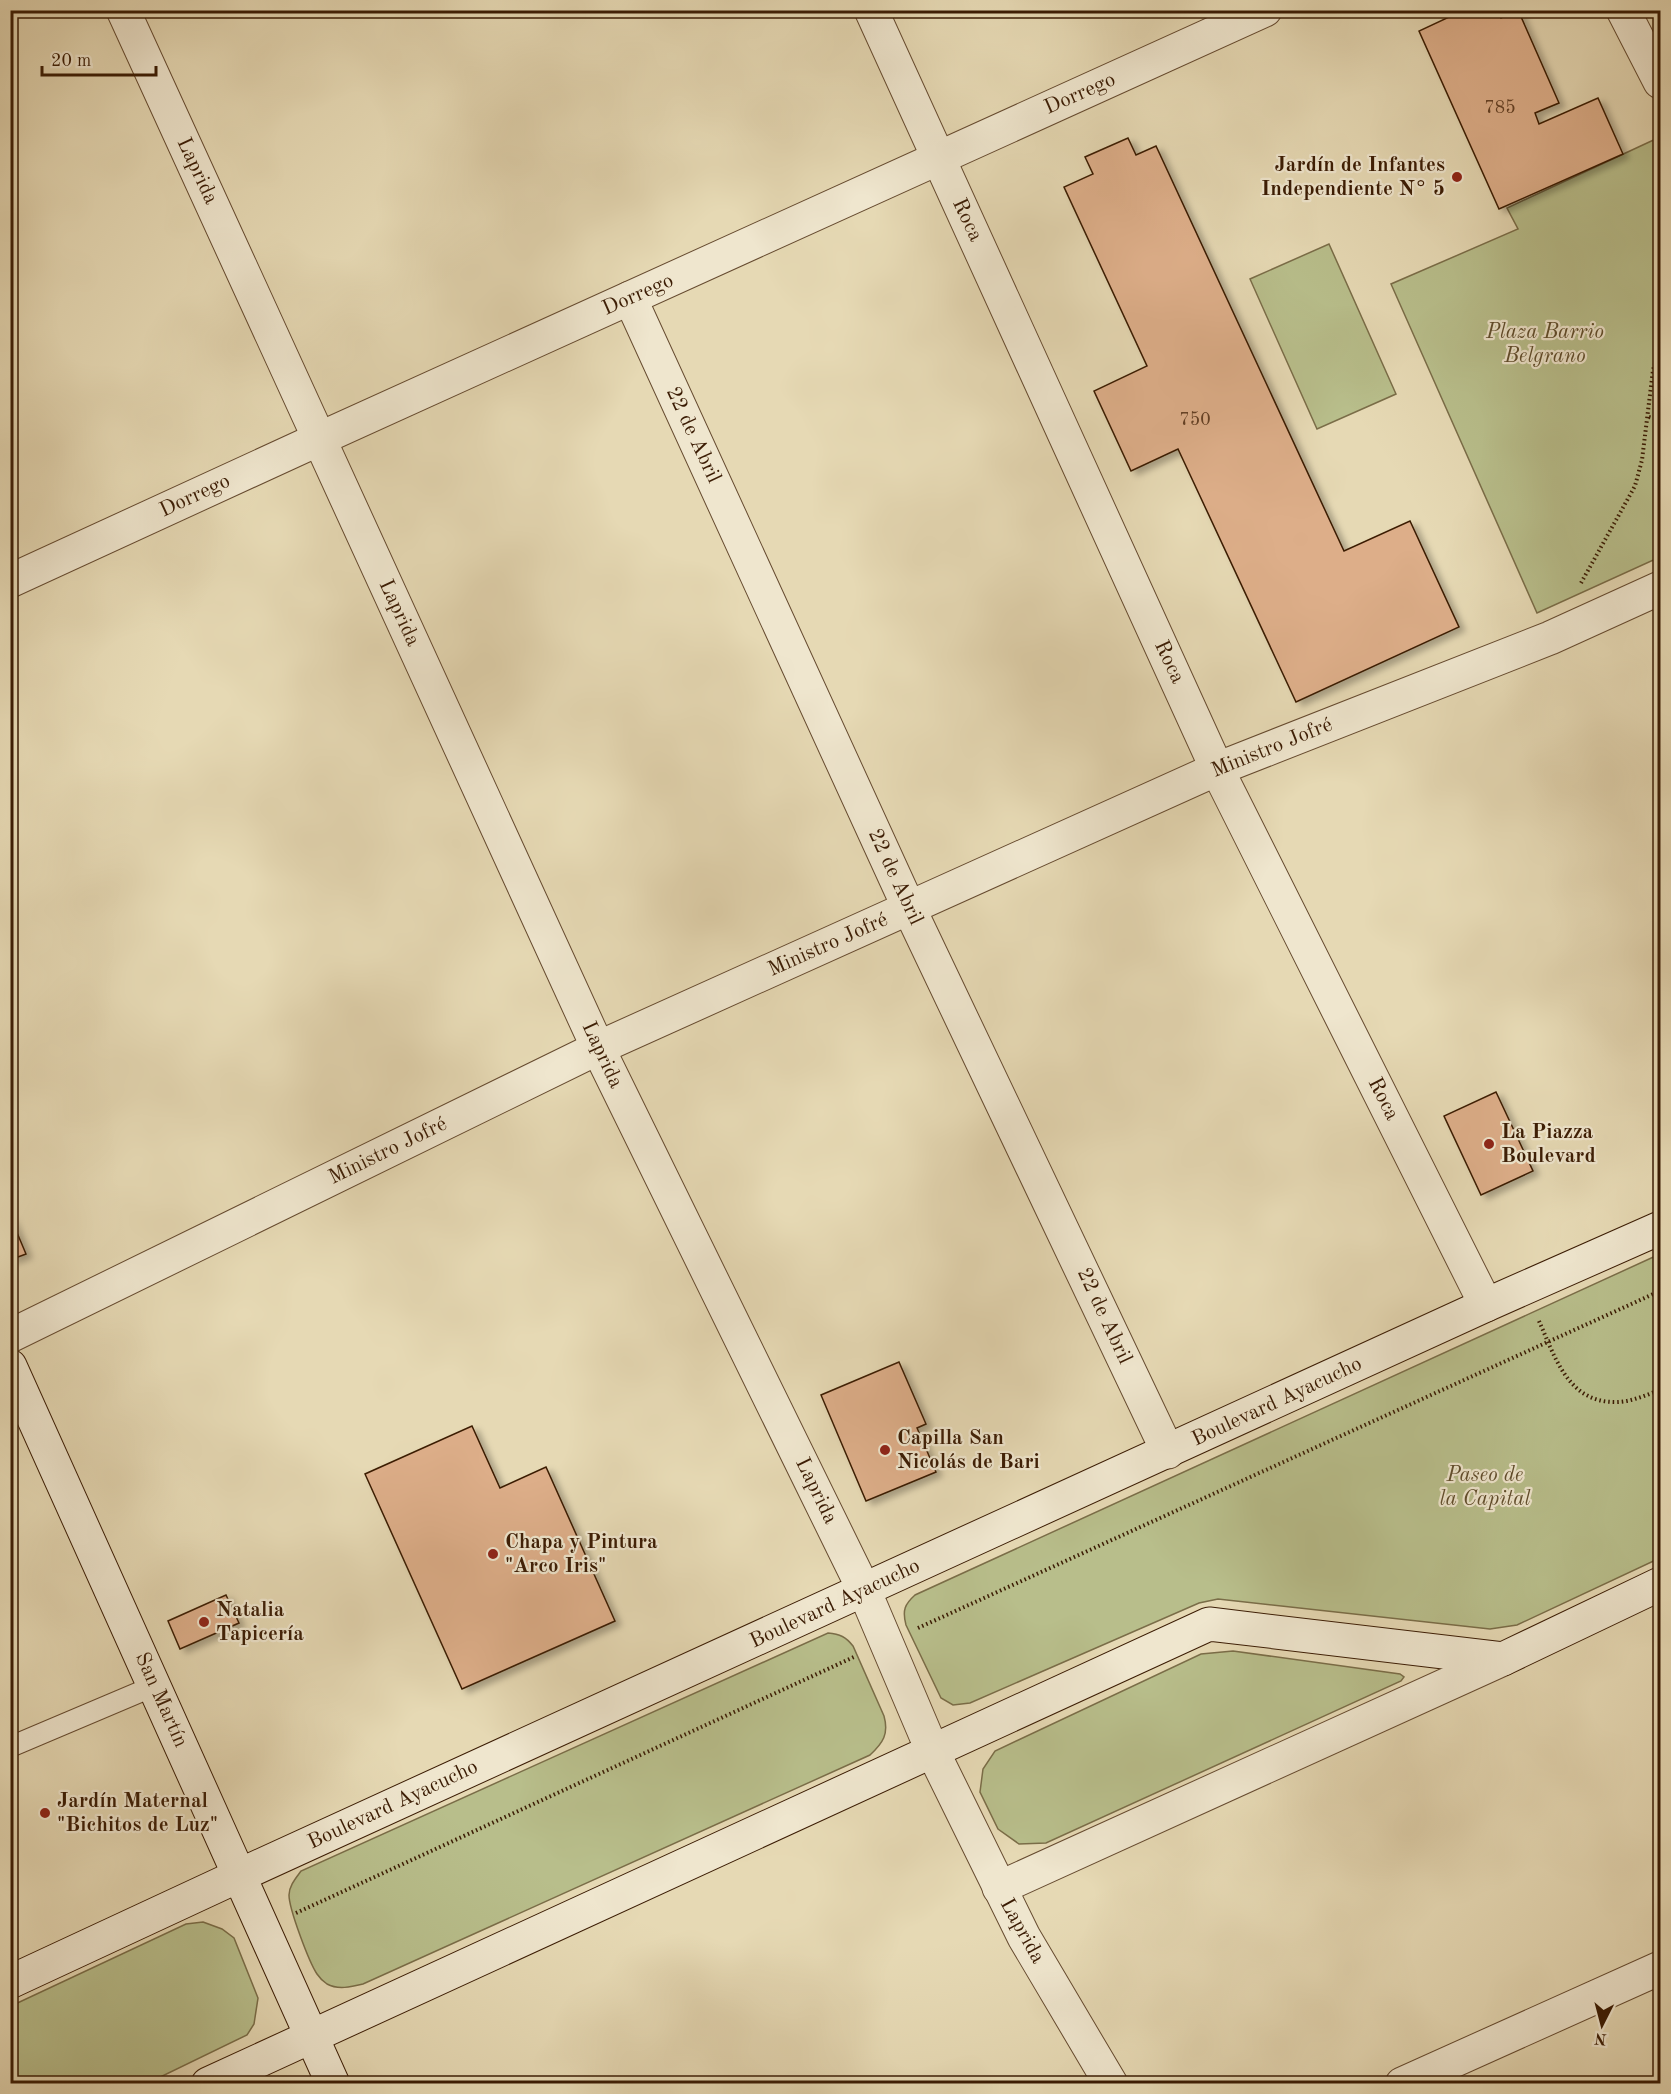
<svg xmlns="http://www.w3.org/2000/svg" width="1671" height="2094" viewBox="0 0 1671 2094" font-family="'Old Standard TT',serif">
	<defs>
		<filter id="shadow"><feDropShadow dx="6" dy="4" stdDeviation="3" flood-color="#0004"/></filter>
	</defs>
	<rect width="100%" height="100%" fill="#e6d9b4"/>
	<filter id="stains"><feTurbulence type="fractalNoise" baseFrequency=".00333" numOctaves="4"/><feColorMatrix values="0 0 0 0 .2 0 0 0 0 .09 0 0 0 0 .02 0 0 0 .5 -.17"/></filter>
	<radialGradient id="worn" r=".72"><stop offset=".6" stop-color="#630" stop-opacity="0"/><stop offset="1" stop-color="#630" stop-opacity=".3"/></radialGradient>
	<g fill="#b8be8b" stroke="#7a6d48" stroke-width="1.5">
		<path d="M1660,137V557L1537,613L1391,284L1518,229L1507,208Z"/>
		<path d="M1329,244L1396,394L1317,429L1250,279Z"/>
		<path d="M1660,1254V1558L1517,1625L1490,1629L1218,1599L1199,1603L970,1703L953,1705L941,1698L906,1625C902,1610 905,1604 915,1595Z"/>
		<path d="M828,1633C840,1634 846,1637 853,1646L884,1716C889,1734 883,1743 870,1755L363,1984C351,1987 338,1990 327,1984C324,1982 319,1977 317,1974C309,1962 289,1909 289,1895C289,1886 296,1878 301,1871Z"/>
		<path d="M1233,1651L1400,1674L1404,1677L1401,1681L1046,1843L1019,1844L998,1829L980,1792L983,1769L995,1751L1201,1654Z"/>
		<path d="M203,1922L222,1929L234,1938L258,1998L254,2024L247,2035L148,2083H11V2006L186,1924Z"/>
	</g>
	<g fill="#ddae89" stroke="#3b1c04" stroke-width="1.5" filter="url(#shadow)">
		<path d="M1464,10H1498L1501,18L1518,10L1559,103L1535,113L1539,124L1598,98L1623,154L1499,209L1419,31Z"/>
		<path d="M1128,138L1136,155L1156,146L1344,551L1410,521L1459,627L1296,702L1178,449L1131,471L1094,391L1147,366L1064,187L1093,174L1085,157Z"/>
		<path d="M1496,1092L1533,1171L1481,1195L1444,1116Z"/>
		<path d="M10,1216L26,1254L10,1260Z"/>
		<path d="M899,1362L926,1424L917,1428L936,1472L866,1501L821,1395Z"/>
		<path d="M472,1426L500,1488L546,1467L615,1621L462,1689L365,1474Z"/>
		<path d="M226,1595L239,1623L180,1649L168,1621Z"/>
	</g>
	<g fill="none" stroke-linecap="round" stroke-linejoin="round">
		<defs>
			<path id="service" d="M10,1747L154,1686"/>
			<g id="minor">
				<path d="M123,10L598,1048L864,1590L932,1750L1024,1937L1111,2084"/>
				<path d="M871,10L1217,769L1486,1305"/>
				<path d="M1623,10L1660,82"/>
				<path d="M630,298L909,908L1168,1452"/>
				<path d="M10,581L319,439L1265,10"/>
				<path d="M10,1336L598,1048L1217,769L1550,638L1660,588"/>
				<path d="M999,1888L1503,1659"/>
				<path d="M1402,2084L1660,1968"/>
			</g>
			<g id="secondary">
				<path d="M10,1366L333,2084"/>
				<path d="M10,1982L238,1876L1486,1305L1660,1228"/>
				<path d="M208,2084L1209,1624L1503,1659L1660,1584"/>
			</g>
		</defs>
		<use href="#service" stroke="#664b30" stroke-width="22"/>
		<use href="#minor" stroke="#664b30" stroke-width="35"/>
		<use href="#secondary" stroke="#3b1c04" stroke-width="35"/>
		<g stroke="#3b1c04" stroke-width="4" stroke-dasharray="1.5 3" stroke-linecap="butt">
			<path d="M1649,417L1660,420"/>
			<path d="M1581,583L1635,486L1642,460L1653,370L1660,348"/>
			<path d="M1539,1321C1555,1357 1568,1403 1616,1402C1631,1402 1646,1395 1660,1390"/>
			<path d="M918,1628L1660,1291"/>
			<path d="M296,1913L854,1657"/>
		</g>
		<use href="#service" stroke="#efe6ce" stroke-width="20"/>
		<use href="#minor" stroke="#efe6ce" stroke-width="33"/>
		<use href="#secondary" stroke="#efe6ce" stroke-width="33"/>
	</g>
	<g fill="#8f2418" stroke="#efe6ce" stroke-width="2">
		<circle cx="1457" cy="177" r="6"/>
		<circle cx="1489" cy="1144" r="6"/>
		<circle cx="885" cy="1450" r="6"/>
		<circle cx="493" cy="1554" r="6"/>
		<circle cx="204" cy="1622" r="6"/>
		<circle cx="45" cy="1813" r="6"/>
	</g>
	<g text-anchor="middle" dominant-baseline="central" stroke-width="4.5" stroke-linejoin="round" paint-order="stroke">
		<g font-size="18" fill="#644025">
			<text x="1500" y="108">785</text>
			<text x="1195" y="420">750</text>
		</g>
		<g font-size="21" fill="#3b1c04" stroke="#efe6ce">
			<text transform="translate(1080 94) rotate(-24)">Dorrego</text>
			<text transform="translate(197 171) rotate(65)">Laprida</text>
			<text transform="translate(967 220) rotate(65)">Roca</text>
			<text transform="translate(638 295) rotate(-24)">Dorrego</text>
			<text transform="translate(693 435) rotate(65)">22 de Abril</text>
			<text transform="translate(195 496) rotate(-25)">Dorrego</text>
			<text transform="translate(399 613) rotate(65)">Laprida</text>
			<text transform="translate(1169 662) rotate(65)">Roca</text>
			<text transform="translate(1272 748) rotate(-22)">Ministro Jofré</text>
			<text transform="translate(895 877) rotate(65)">22 de Abril</text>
			<text transform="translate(828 945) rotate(-24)">Ministro Jofré</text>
			<text transform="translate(602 1055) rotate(65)">Laprida</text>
			<text transform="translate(1383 1099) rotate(63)">Roca</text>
			<text transform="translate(388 1151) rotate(-26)">Ministro Jofré</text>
			<text transform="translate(1104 1316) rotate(65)">22 de Abril</text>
			<text transform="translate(1277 1402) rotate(-25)">Boulevard Ayacucho</text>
			<text transform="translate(816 1491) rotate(64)">Laprida</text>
			<text transform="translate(835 1604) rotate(-25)">Boulevard Ayacucho</text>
			<text transform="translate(161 1700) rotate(66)">San Martín</text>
			<text transform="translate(393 1805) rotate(-25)">Boulevard Ayacucho</text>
			<text transform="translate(1022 1931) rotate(61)">Laprida</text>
		</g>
		<g font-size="21" font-weight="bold" fill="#3b1c04" stroke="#efe6ce" text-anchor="start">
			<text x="1445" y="165" text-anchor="end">Jardín de Infantes<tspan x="1445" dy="24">Independiente N° 5</tspan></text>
			<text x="1501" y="1132">La Piazza<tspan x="1501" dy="24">Boulevard</tspan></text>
			<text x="897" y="1438">Capilla San<tspan x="897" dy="24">Nicolás de Bari</tspan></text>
			<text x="505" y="1542">Chapa y Pintura<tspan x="505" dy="24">"Arco Iris"</tspan></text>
			<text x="216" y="1610">Natalia<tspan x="216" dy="24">Tapicería</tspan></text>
			<text x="57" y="1801">Jardín Maternal<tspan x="57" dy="24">"Bichitos de Luz"</tspan></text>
		</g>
		<g font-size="21" font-style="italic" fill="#604d2c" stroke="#efe6ce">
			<text x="1545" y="332">Plaza Barrio<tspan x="1545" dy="24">Belgrano</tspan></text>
			<text x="1485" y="1475">Paseo de<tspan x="1485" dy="24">la Capital</tspan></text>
		</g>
	</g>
	<rect width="1671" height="2094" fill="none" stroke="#e6d9b4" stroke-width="36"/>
	<rect x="12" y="12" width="1647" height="2070" fill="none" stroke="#3b1c04" stroke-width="3"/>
	<rect x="18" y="18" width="1635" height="2058" fill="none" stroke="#3b1c04" stroke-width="1.5"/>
	<g transform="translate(1602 2025) rotate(186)" stroke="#efe6ce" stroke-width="4.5" paint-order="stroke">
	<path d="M0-4.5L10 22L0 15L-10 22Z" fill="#3b1c04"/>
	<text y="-9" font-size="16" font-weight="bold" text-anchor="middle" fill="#3b1c04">N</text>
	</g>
	<path d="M42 66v9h114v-9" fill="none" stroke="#3b1c04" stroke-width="3"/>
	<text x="51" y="66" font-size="18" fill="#3b1c04" stroke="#efe6ce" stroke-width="4.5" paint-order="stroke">20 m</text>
	<rect width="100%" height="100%" filter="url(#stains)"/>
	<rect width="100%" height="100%" fill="url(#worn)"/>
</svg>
